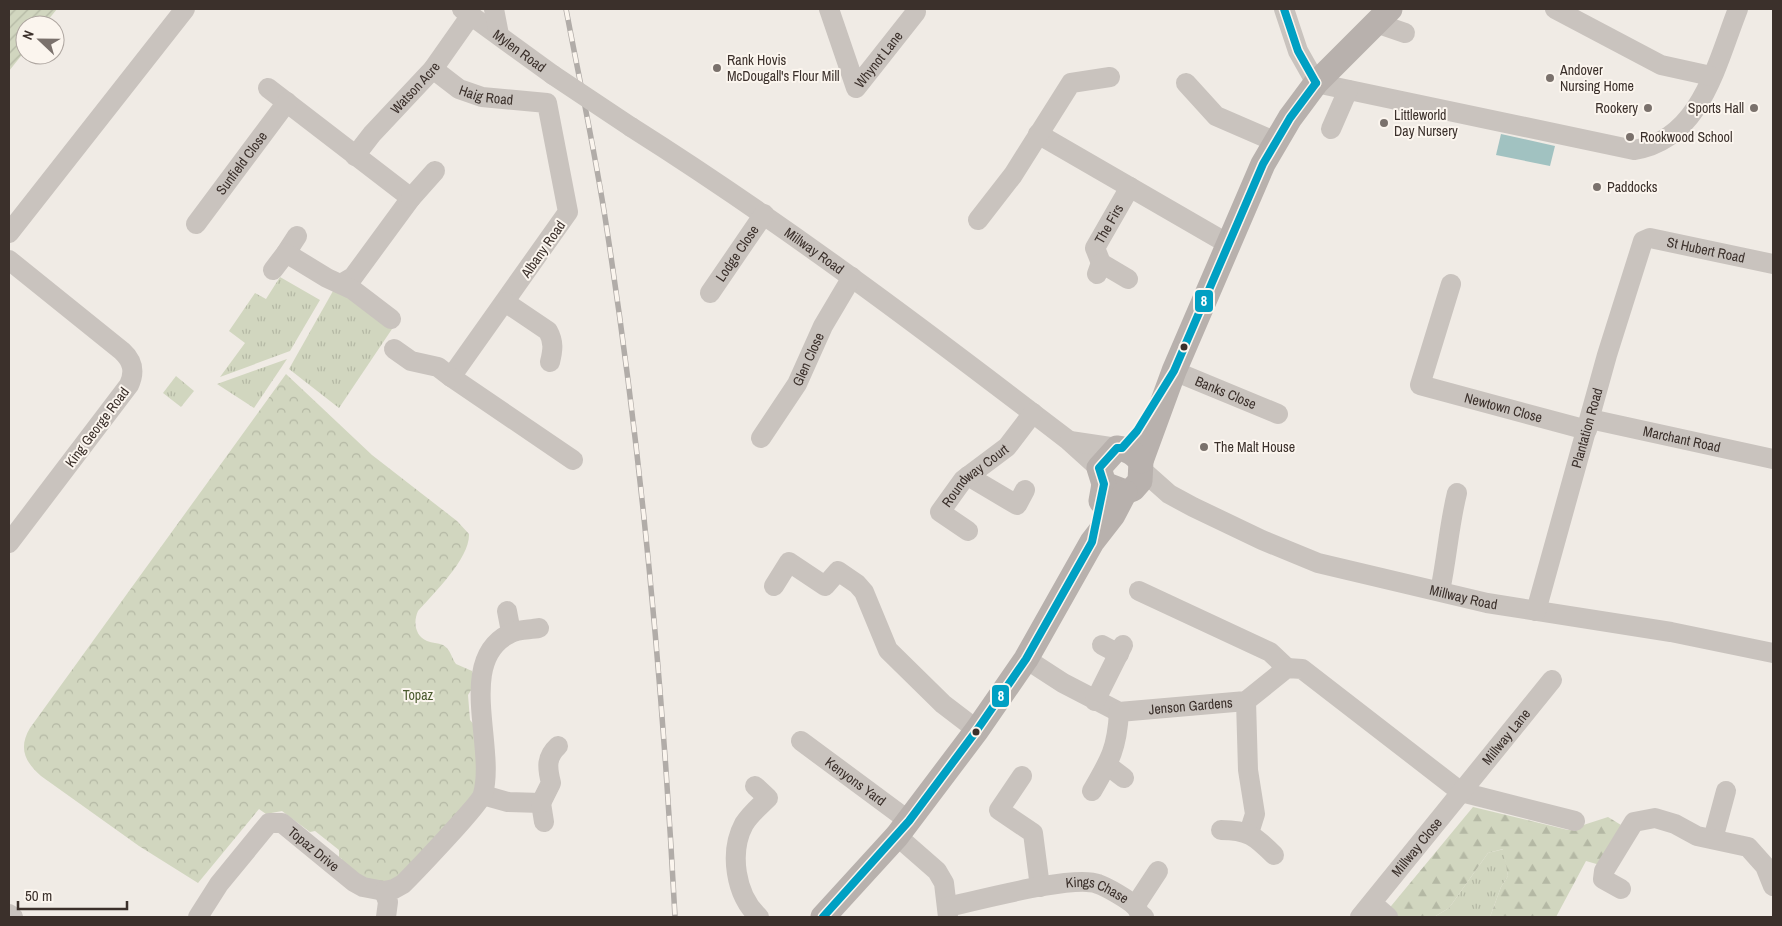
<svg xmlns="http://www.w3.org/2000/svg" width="1782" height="926" viewBox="0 0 1782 926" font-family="'Archivo Narrow',sans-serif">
	<defs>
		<pattern id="grass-tufts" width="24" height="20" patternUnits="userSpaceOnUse" patternTransform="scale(1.25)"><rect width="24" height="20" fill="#d1d6bf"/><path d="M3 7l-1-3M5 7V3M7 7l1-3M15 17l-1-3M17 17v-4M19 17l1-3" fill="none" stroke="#b4b8a4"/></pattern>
		<pattern id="forest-firs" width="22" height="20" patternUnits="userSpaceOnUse" patternTransform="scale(1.25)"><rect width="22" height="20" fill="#d1d6bf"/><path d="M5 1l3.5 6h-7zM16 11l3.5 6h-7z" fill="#b4b8a4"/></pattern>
		<pattern id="park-crowns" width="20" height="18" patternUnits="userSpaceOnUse" patternTransform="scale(1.25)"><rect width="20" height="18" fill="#d1d6bf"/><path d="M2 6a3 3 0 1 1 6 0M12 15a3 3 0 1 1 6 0" fill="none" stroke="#b4b8a4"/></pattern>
		<pattern id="garden-furrows" width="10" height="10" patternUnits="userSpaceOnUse" patternTransform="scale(1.25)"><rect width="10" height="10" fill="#d1d6bf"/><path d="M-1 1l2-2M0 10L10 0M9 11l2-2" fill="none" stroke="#b4b8a4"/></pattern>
	</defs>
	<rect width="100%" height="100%" fill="#f0ebe5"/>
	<g fill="url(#grass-tufts)">
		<path d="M280,277L320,300L290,351L220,377L245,343L229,331L255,293L266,299Z"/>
		<path d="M333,291L347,292L392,329L339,408L289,369Z"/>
		<path d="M287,359L254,408L217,384Z"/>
		<path d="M176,376L194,391L181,407L163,393Z"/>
		<path d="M1504,849L1508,876L1501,887L1490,917H1434L1449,908L1488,853Z"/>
	</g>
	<path fill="url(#forest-firs)" d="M1473,807L1568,830L1608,817L1621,825L1600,865L1586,861L1556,917H1490L1501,887L1508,876L1503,849L1488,853L1449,908L1434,917H1382Z"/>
	<path fill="url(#park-crowns)" d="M286,374L372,455L457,521L469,534C470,558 434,593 418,611C413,622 415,636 427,641C432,643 438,643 443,645C451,650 451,657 456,664L472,671L473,687L468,695L470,720L476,727V792L403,878L378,886L341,863L342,859L339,857V850L315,831L310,832L282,811L266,814L259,809L198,883L139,846L41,776C25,762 18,748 30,728Z"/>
	<path fill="url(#garden-furrows)" d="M9,9H57L44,25H25V51L9,71Z"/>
	<path fill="#a1c2c1" d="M1501,134L1555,146L1550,166L1496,155Z"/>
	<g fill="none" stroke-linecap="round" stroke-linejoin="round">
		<g stroke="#c9c3be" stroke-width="20">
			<path id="s1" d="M462,9L553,75"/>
			<path d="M494,9L499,35"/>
			<path id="s2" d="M829,9L856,88L916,12"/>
			<path d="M1284,9L1298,51L1316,83L1634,150C1701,140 1717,62 1738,9"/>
			<path d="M1555,9L1661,65L1711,76"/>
			<path d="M1376,23L1405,33"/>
			<path id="s3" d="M433,69L459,89L482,97L547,103L568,212L451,377L573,460"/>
			<path d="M1186,83L1216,116L1276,142"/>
			<path d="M268,88L411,198L353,277L341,284"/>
			<path id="s4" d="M631,127C783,223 926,331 1068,440L1099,468"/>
			<path d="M1331,129L1348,90"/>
			<path d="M1038,134L1230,245"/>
			<path id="s5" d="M355,156L372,134L433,69L471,15"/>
			<path d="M411,198L435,171"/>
			<path d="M978,220L1013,175L1071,83L1110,77"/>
			<path id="s6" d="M196,224L287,102"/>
			<path d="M9,233L185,9"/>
			<path d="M286,253L297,236"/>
			<path d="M9,260L122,351C133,361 135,372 129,385L9,543"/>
			<path id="s7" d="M1101,263L1095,248L1130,187"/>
			<path d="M273,270L286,253L327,278L353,290L391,319"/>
			<path d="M1097,274L1101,263L1128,279"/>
			<path id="s8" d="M1451,284L1420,385L1587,430"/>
			<path id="s9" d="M710,293L764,214"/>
			<path d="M505,302L548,331C554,342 553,350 550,362"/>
			<path d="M394,349L411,361L438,367L451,377"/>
			<path id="s10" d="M1174,371L1278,414"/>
			<path id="s11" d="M1590,419L1773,459"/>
			<path id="s12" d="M761,438L797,384L823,326L852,277"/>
			<path d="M1070,441L1117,448"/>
			<path id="s13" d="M1142,470L1169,494L1193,507L1262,540L1318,563L1487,603L1671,632L1773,653"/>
			<path d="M968,476L1017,505L1025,490"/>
			<path id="s14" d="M968,531L940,512L963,480L1007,447L1033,413"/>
			<path d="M774,586L789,562L825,586L838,571L857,584L864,592L888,650L943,704L977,730"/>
			<path d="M1139,591L1270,652L1287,668"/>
			<path d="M1440,591C1447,558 1449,525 1457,493"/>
			<path d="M507,611L511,632"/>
			<path id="s15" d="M1536,611L1607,355L1643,241L1650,238L1773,264"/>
			<path d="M1102,645L1119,654"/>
			<path id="s16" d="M1026,659L1063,683L1119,712L1246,701L1287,668L1302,669L1461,792L1575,821"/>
			<path d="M1095,701L1123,645"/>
			<path d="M1246,701L1248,770L1255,814L1249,833"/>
			<path id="s17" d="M801,741L909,821"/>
			<path d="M1107,765L1124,778"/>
			<path d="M1022,776L999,810L1033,833L1040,887"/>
			<path d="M755,786L768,798C760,806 750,814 744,824C729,852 735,895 759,917"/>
			<path d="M1092,791C1110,760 1117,749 1119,712"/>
			<path d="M483,795L508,802L541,803L544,822"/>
			<path d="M541,803L551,783C547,767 546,757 558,746"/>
			<path d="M1221,830C1248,830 1255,836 1274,855"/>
			<path d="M897,836L937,871L944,883L948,917"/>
			<path d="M1713,839L1726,791"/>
			<path d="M1621,889L1603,879L1604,871L1634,822L1655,818L1675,824L1697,836L1748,847L1765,866L1773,886"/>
			<path d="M1372,903L1388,917"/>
			<path d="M1135,906L1158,871"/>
			<path id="s18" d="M947,907C976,901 1075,874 1098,884C1107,887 1129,900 1135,906C1139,910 1138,914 1144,917"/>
			<path d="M9,914L13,917"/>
			<path id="s19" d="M198,917L219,884L269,823H282L354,882L363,887L384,891"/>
			<path d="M386,917L388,902L384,891L394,889L403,884C414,873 481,803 483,794C496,747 456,661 509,634C517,629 529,630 539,628"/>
			<path id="s20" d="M1360,917L1552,680"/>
		</g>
		<g stroke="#b8b1ad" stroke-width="25">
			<path d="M1104,484L1125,492L1133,489L1140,481L1141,461L1174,371L1263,164L1290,118L1316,83L1390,9"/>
			<path d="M1101,501L1104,484L1099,468L1117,448C1128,449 1134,454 1141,461"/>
			<path d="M823,917L897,836L977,730L1026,659L1092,542L1113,515L1125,492"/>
		</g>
		<defs>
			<path id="rail" d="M566,9C580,83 596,156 607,230C642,458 663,688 675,917"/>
		</defs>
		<use href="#rail" stroke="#b1aca8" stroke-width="5.5"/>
		<use href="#rail" stroke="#fbf5ee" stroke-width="4" stroke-dasharray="11" stroke-linecap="butt"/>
		<path stroke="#c9c3be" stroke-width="20" d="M553,75L631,127"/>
		<defs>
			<g id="bus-1">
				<path d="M1284,9L1298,51L1316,83"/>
				<path d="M823,917L909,821L977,730L1026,659L1092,542L1104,484L1099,468L1117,448H1122L1137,431L1174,371L1263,164L1290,118L1316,83"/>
			</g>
		</defs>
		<use href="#bus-1" stroke="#fbf5ee" stroke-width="11"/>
		<use href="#bus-1" stroke="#00a0c3" stroke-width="8"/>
	</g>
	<g fill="#7a716c" stroke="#fbf5ee" stroke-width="2">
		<circle cx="717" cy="68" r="5"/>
		<circle cx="1550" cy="78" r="5"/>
		<circle cx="1648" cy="108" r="5"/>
		<circle cx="1754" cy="108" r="5"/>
		<circle cx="1384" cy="123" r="5"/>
		<circle cx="1630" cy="137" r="5"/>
		<circle cx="1597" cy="187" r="5"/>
		<circle cx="1204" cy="447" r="5"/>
	</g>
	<g fill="#3b302b" stroke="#fbf5ee" stroke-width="2">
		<circle cx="1184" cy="347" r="4.5"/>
		<circle cx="976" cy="732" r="4.5"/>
	</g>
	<g text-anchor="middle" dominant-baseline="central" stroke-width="4" stroke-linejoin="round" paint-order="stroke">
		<g font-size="14" fill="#3b302b" stroke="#fbf5ee">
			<text stroke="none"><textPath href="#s1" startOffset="71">Mylen Road</textPath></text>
			<text stroke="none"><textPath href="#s2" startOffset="120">Whynot Lane</textPath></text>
			<text stroke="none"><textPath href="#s5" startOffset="91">Watson Acre</textPath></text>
			<text stroke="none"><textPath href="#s3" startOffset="61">Haig Road</textPath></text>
			<text stroke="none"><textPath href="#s6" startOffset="76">Sunfield Close</textPath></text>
			<text stroke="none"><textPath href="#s7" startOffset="44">The Firs</textPath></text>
			<text transform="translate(543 249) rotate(-55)">Albany Road</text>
			<text stroke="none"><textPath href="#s15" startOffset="450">St Hubert Road</textPath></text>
			<text stroke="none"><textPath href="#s4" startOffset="221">Millway Road</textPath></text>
			<text stroke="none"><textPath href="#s9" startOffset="48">Lodge Close</textPath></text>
			<text stroke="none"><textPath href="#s12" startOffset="92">Glen Close</textPath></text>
			<text stroke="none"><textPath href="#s10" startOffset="56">Banks Close</textPath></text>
			<text stroke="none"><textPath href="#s8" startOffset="192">Newtown Close</textPath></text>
			<text transform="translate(97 427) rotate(-53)">King George Road</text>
			<text stroke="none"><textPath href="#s15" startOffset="190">Plantation Road</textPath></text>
			<text stroke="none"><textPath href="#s11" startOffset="94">Marchant Road</textPath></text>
			<text stroke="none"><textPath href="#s14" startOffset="85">Roundway Court</textPath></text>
			<text stroke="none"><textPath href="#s13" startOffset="350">Millway Road</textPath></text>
			<text stroke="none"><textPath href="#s16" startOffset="179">Jenson Gardens</textPath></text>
			<text stroke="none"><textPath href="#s20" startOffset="232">Millway Lane</textPath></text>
			<text stroke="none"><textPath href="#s17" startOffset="68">Kenyons Yard</textPath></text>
			<text stroke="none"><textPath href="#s20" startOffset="90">Millway Close</textPath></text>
			<text stroke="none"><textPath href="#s19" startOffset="172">Topaz Drive</textPath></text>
			<text stroke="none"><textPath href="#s18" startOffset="154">Kings Chase</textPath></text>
		</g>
		<g font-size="14" fill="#3b302b" stroke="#fbf5ee" text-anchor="start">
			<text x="727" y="60">Rank Hovis<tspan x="727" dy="16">McDougall's Flour Mill</tspan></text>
			<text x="1560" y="70">Andover<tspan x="1560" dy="16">Nursing Home</tspan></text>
			<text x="1638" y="108" text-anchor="end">Rookery</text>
			<text x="1744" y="108" text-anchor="end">Sports Hall</text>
			<text x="1394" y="115">Littleworld<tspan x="1394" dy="16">Day Nursery</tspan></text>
			<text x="1640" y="137">Rookwood School</text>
			<text x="1607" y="187">Paddocks</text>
			<text x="1214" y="447">The Malt House</text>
		</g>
		<g font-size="14" fill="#4a5a2e" stroke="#fbf5ee">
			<text x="418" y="695">Topaz</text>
		</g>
	</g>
	<g stroke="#fbf5ee" stroke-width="2">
		<rect x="1194" y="289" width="20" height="24" rx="5" fill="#00a0c3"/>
		<rect x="991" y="684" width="19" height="24" rx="5" fill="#00a0c3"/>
	</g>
	<g font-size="14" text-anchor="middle" font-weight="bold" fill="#fff">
		<text x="1204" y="306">8</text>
		<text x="1001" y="701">8</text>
	</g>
	<rect width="1782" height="926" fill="none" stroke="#3b302b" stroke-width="20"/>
	<g transform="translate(40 40) rotate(292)"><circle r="24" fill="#fbf5ee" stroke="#aea6a0"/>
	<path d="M0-4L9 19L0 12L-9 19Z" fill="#7a716c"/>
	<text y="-8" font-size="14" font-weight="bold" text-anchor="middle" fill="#3b302b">N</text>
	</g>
	<path d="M18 901v8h109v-8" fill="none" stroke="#3b302b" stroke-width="2.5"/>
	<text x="25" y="901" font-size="15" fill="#3b302b" stroke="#fbf5ee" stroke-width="4" paint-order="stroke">50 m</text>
</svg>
